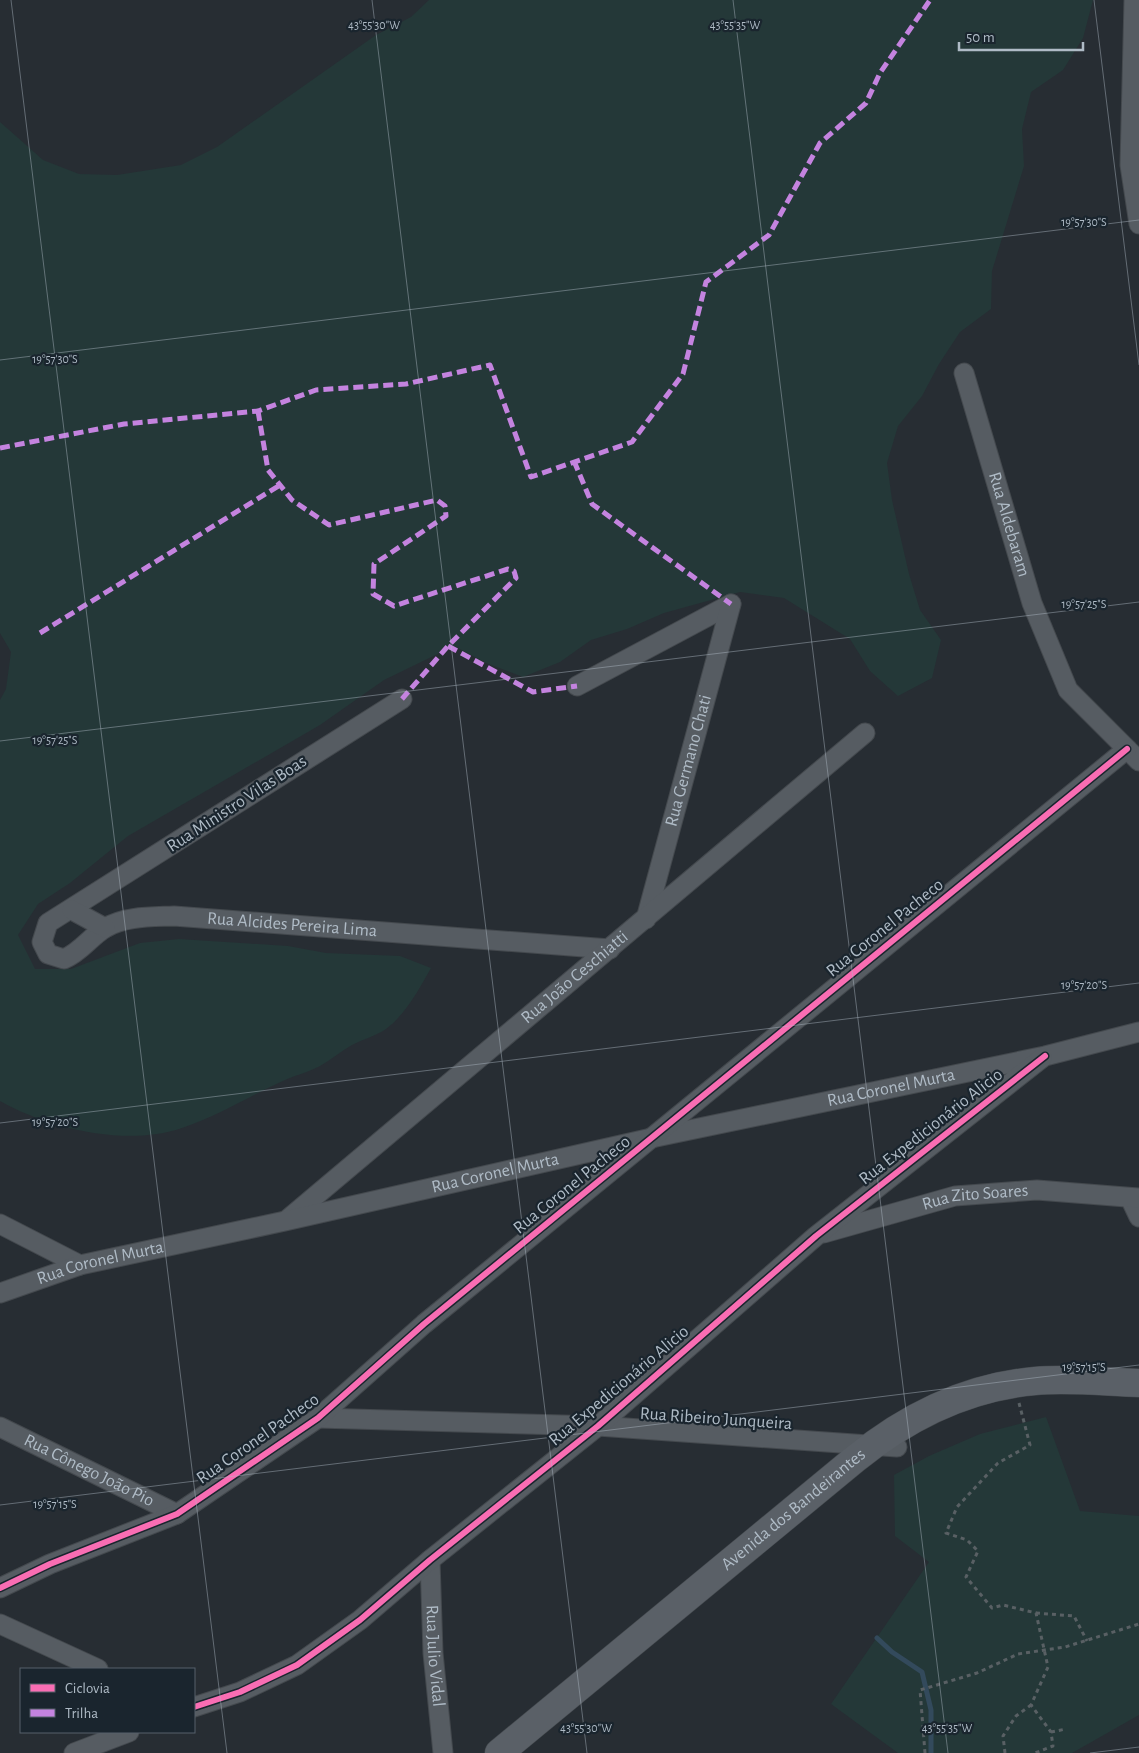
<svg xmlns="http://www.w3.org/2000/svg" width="1139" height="1753" viewBox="0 0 1139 1753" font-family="'Alegreya Sans',sans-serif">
	<rect width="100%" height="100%" fill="#272d33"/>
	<g fill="#243838">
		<path d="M429,0H1093L1083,38L1063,70L1031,92L1022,129L1024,166L992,271L991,309L960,332L939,364L922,396L898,426L887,463L892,500L909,574L920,610L941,640L932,678L898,696L870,671L850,639L784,598L740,592L664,613L627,629L591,640L560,662L523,677L486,663L454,646L384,680L320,725L128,836L70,883L38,904L18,935L35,969H71L140,943L179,939L288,946L326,953L400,956L431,968C419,989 406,1014 386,1029C376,1036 363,1039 352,1045C341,1051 331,1060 320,1066C309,1072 296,1075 285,1080C251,1095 218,1116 182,1128C126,1147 50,1129 0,1101V700L6,689L11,652L0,633V122L43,160L79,174L117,175L181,165L217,147L376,35L411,17Z"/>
		<path d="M1046,1417L1080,1511L1139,1516V1715L1072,1753H898L831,1704L929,1562L895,1536L894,1475L929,1456L980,1434Z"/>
	</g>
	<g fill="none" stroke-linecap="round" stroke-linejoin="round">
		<path stroke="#334a5c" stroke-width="5" d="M877,1638L892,1652L922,1672L931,1710V1753"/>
		<defs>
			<g id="street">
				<path d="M1134,0L1130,165L1139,224"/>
				<path id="s1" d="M964,373L1032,603L1068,690L1139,761"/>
				<path d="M577,686L731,604"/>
				<path id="s2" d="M402,699L48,923L42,942L48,954L64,959C81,952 90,937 105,928C124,916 152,917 174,916L610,949"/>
				<path d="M72,910L105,928"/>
				<path id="s3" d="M646,919L731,604"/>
				<path d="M1130,1198L1139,1217"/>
				<path id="s4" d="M288,1219L865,733"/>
				<path d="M0,1224L80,1265"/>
				<path id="s5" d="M824,1233L955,1196L1037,1190L1139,1198"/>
				<path id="s6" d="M0,1293L80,1265L285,1221L656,1137L1045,1056L1139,1032"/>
				<path d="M318,1418L598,1426L897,1447"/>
				<path id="s7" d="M0,1427L177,1514"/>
				<path id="s8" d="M430,1560L433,1653L443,1753"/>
				<path d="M0,1588L50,1564L177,1514L318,1418L424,1324L1127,749"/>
				<path d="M0,1624L98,1669"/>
				<path d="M194,1707L240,1692L297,1665L360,1620L430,1560L598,1426L816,1236L1042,1058"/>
				<path d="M74,1753L129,1732"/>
			</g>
			<g id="secondary">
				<path id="s9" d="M499,1753L855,1459C908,1416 966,1387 1035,1381C1069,1378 1105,1382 1139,1383"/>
			</g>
		</defs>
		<use href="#street" stroke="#44494e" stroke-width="21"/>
		<use href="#secondary" stroke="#44494e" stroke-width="29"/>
		<g stroke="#596064" stroke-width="3" stroke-dasharray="4 4" stroke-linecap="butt">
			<path d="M1019,1403L1030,1445L998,1463L957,1507L946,1533L967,1540L978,1551L966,1577L992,1608L1003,1605L1036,1613L1048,1667L1031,1705L1051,1732L1053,1746L1035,1753"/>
			<path d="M1036,1613L1074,1616L1087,1641"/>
			<path d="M1051,1732L1066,1729"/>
			<path d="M925,1753L920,1690L977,1673L1018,1654L1065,1647L1139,1624"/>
			<path d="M1005,1753L1003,1736L1016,1716L1031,1705"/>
		</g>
		<use href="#street" stroke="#565c62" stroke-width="19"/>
		<use href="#secondary" stroke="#5a6067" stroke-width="28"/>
		<g stroke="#c483df" stroke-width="5" stroke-dasharray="10 5" stroke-linecap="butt">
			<path d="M258,411L268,470L292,500L329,525L437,500L445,506L446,516L374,564L373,594L394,606L508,569L514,571L516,578L448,646L402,699"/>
			<path d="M0,448L124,424L258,411L316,390L406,384L490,365L531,477L632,442L683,374L706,282L769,235L820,143L866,103L880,73L930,0"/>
			<path d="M574,461L592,504L731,604"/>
			<path d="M40,633L280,485"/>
			<path d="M448,646L533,692L577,686"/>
		</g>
		<defs>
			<g id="cycleway">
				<path d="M0,1588L50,1564L177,1514L318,1418L424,1324L1127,749"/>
				<path d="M194,1707L240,1692L297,1665L360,1620L430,1560L598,1426L816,1236L1045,1056"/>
			</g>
		</defs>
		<use href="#cycleway" stroke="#1a252e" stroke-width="9"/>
		<use href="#cycleway" stroke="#f96db3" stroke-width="6"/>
	</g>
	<path fill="none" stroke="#afbbc6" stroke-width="1" stroke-opacity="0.45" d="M11,0L227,1753M372,0L587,1753M733,0L948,1753M1094,0L1139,365M0,360L1139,220M0,741L1139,602M0,1123L1139,983M0,1505L1139,1365M1090,1753L1139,1747"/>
	<g text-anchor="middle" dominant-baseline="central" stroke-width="4.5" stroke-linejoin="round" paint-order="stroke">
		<g font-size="18" fill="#afbbc6" stroke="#1a252e">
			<text stroke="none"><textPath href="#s1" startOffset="158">Rua Aldebaram</textPath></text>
			<text stroke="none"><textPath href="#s3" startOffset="164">Rua Germano Chati</textPath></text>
			<text transform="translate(237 804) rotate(-33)">Rua Ministro Vilas Boas</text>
			<text stroke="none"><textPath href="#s2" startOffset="710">Rua Alcides Pereira Lima</textPath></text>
			<text transform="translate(885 928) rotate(-39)">Rua Coronel Pacheco</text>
			<text stroke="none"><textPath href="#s4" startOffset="375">Rua João Ceschiatti</textPath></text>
			<text stroke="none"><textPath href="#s6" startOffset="915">Rua Coronel Murta</textPath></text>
			<text transform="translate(931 1127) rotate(-38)">Rua Expedicionário Alicio</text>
			<text stroke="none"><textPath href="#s6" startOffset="510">Rua Coronel Murta</textPath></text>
			<text transform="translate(572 1185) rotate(-39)">Rua Coronel Pacheco</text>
			<text stroke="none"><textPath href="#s5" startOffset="156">Rua Zito Soares</textPath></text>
			<text stroke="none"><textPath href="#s6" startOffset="105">Rua Coronel Murta</textPath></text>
			<text transform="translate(619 1386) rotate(-40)">Rua Expedicionário Alicio</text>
			<text transform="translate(716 1419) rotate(4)">Rua Ribeiro Junqueira</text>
			<text transform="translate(258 1439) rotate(-35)">Rua Coronel Pacheco</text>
			<text stroke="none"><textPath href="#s7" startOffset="99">Rua Cônego João Pio</textPath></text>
			<text stroke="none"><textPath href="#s9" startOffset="382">Avenida dos Bandeirantes</textPath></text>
			<text stroke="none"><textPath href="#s8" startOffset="96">Rua Julio Vidal</textPath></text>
		</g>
	</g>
	<g font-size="12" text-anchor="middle" fill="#afbbc6" stroke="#1a252e" stroke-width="4.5" stroke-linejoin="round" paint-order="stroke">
		<text x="374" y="29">43°55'30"W</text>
		<text x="735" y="29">43°55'35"W</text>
		<text x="1084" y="226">19°57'30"S</text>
		<text x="55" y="363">19°57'30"S</text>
		<text x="1084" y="608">19°57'25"S</text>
		<text x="55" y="744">19°57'25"S</text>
		<text x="1084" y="989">19°57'20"S</text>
		<text x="55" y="1126">19°57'20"S</text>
		<text x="1084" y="1371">19°57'15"S</text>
		<text x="55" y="1508">19°57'15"S</text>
		<text x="586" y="1732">43°55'30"W</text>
		<text x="947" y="1732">43°55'35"W</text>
	</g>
	<rect x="20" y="1668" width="175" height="65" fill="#1a252e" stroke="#56616b"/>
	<rect x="30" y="1684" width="25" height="8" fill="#f96db3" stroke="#56616b"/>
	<text x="65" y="1693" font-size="15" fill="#afbbc6">Ciclovia</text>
	<rect x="30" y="1709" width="25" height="8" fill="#c483df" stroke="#56616b"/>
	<text x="65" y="1718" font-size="15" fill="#afbbc6">Trilha</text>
	<path d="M959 42v8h124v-8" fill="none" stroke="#afbbc6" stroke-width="2.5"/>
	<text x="966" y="42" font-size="15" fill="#afbbc6" stroke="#1a252e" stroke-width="4" paint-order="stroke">50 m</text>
</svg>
